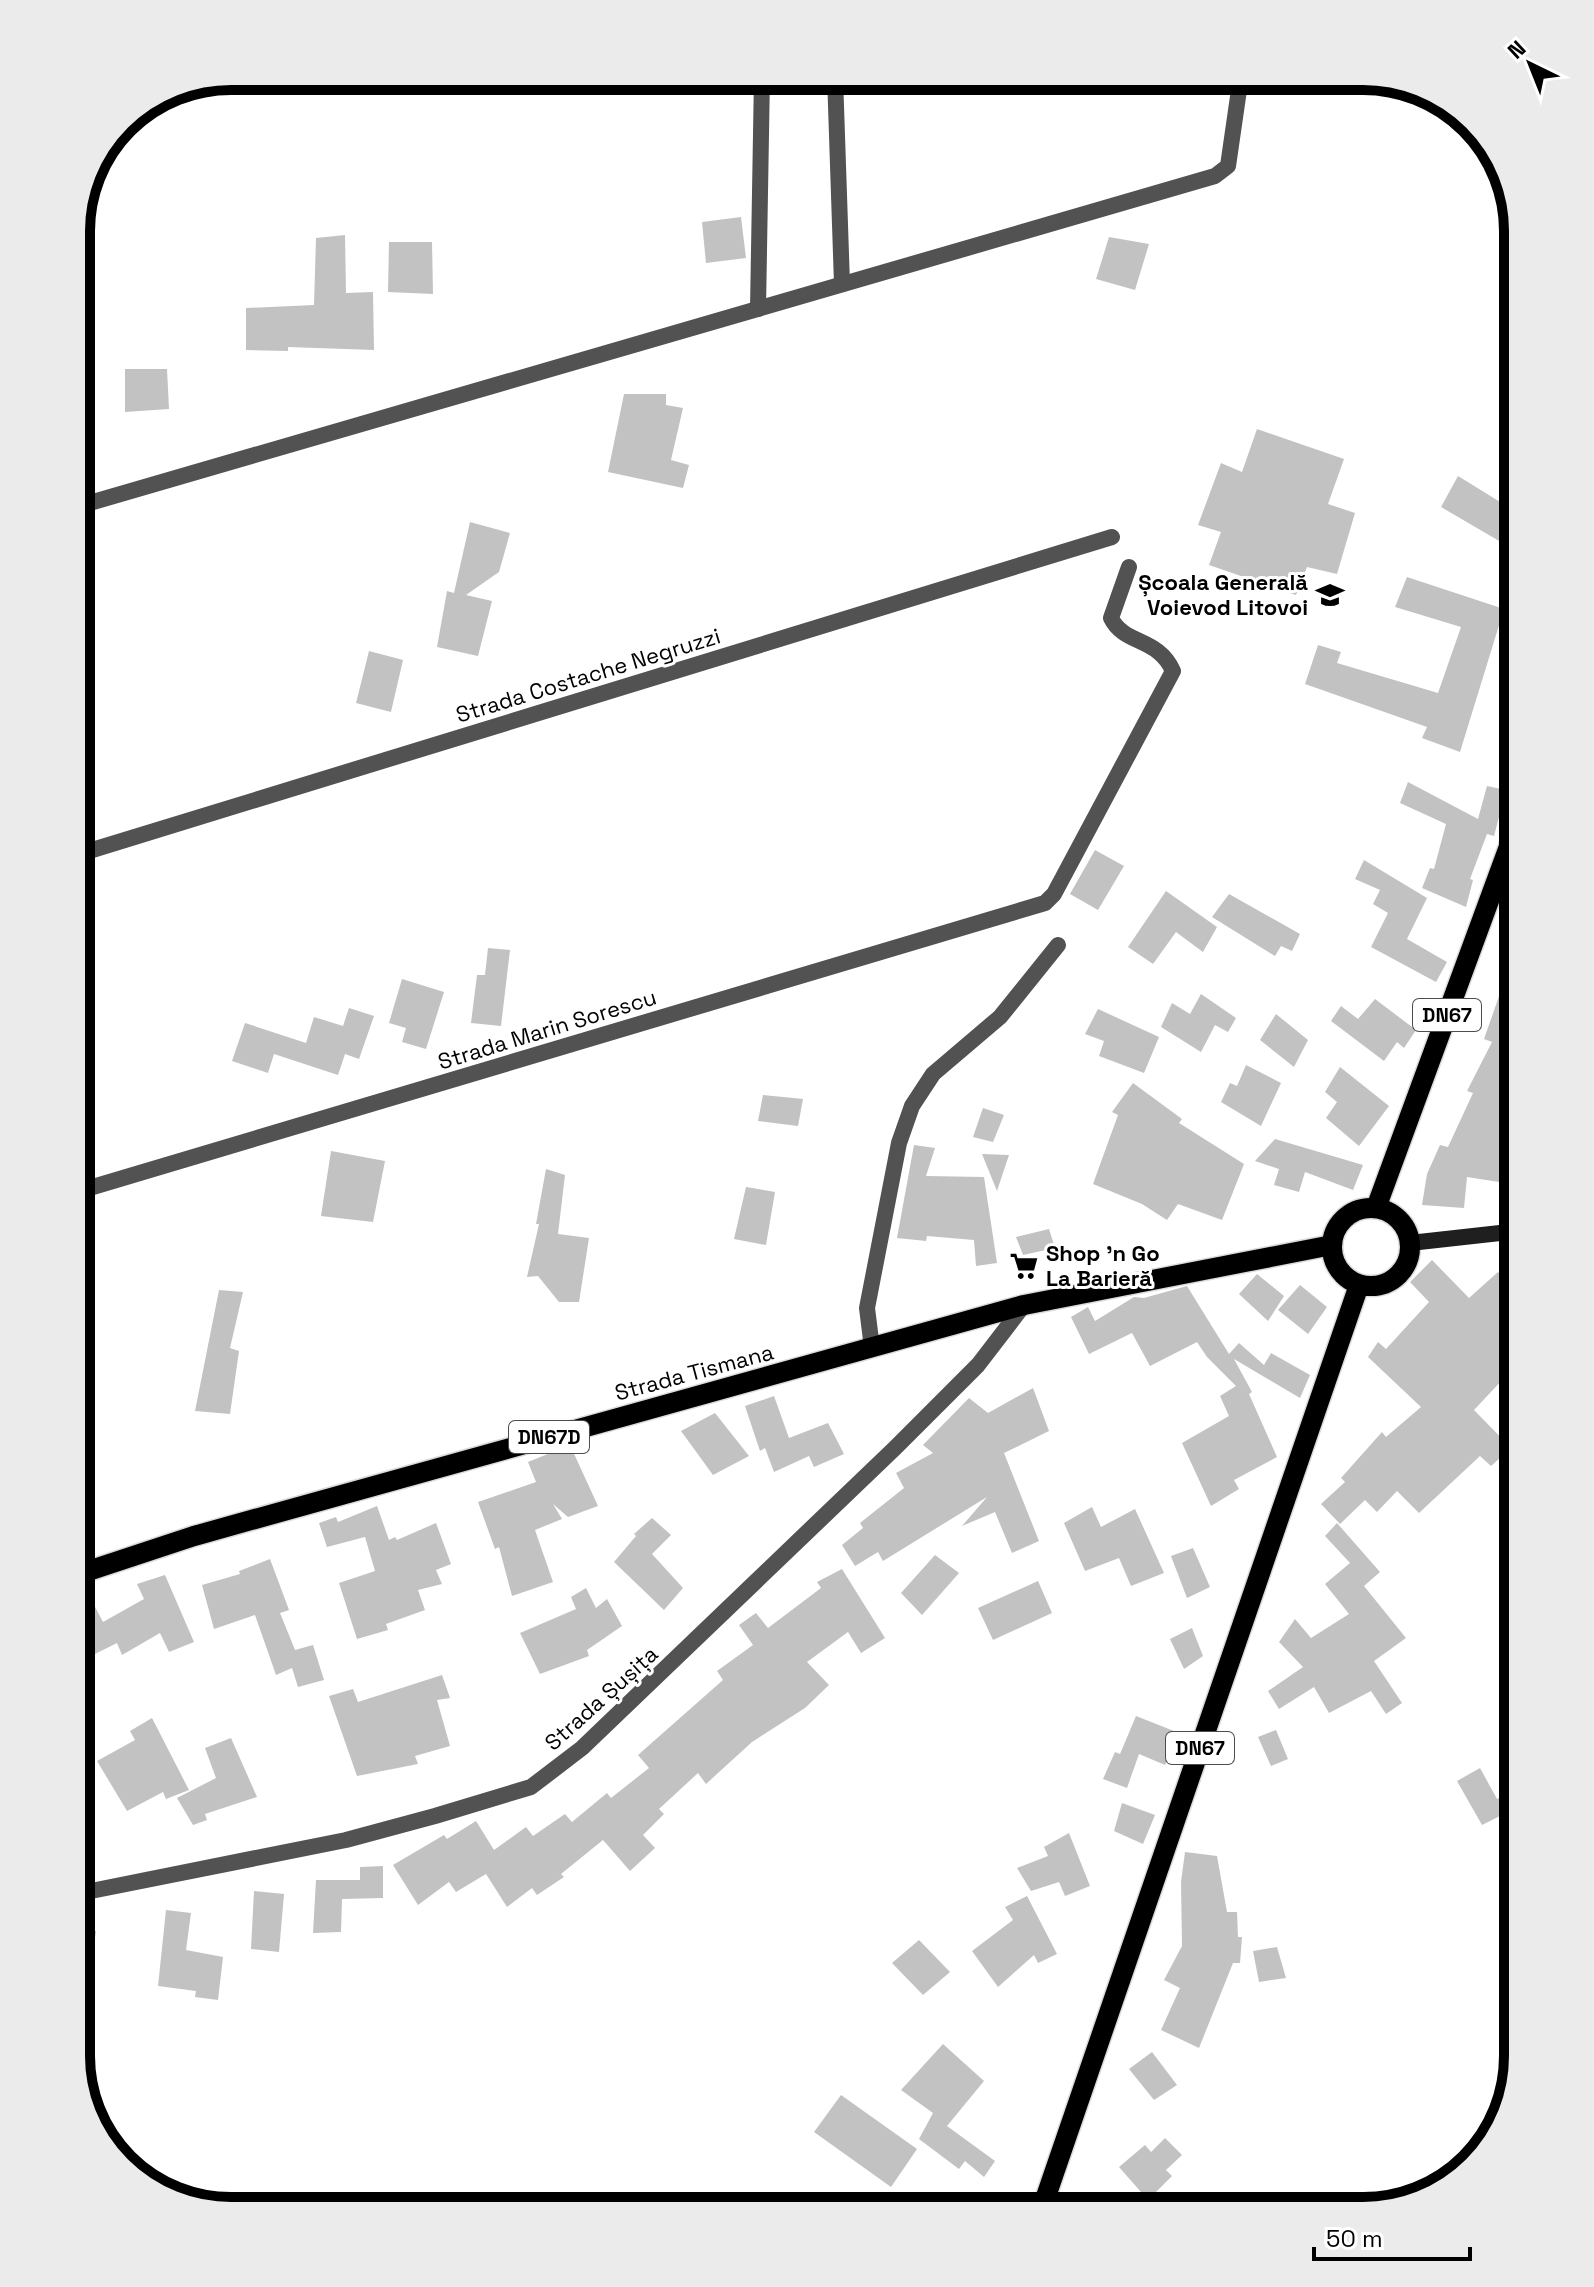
<svg xmlns="http://www.w3.org/2000/svg" width="1594" height="2287" viewBox="0 0 1594 2287" font-family="'Space Grotesk',sans-serif">
	<rect width="100%" height="100%" fill="#fff"/>
	<g fill="#c2c2c2">
		<path d="M741,217L746,258L706,263L702,222Z"/>
		<path d="M345,235L346,293L373,292L374,350L288,347V351L246,350V308L314,305L316,238Z"/>
		<path d="M1109,237L1149,244L1135,290L1096,279Z"/>
		<path d="M389,242H432L433,294L388,292Z"/>
		<path d="M125,369H167L169,409L125,412Z"/>
		<path d="M624,394H666V405L683,408L671,460L689,465L683,488L608,472Z"/>
		<path d="M1257,429L1344,459L1328,504L1355,513L1337,574L1307,567L1296,595L1209,565L1221,532L1198,525L1221,463L1242,472Z"/>
		<path d="M1458,476L1518,513V552L1441,507Z"/>
		<path d="M470,522L510,533L499,572L466,595L492,601L478,656L437,647L447,591L454,593Z"/>
		<path d="M1407,577L1504,609L1460,752L1422,738L1427,727L1305,684L1318,645L1341,652L1337,663L1438,693L1461,627L1395,607Z"/>
		<path d="M369,651L403,660L391,712L356,703Z"/>
		<path d="M1408,782L1478,819L1487,786L1506,790L1494,836L1487,834L1470,879L1473,880L1466,907L1422,888L1430,868L1434,869L1446,824L1400,803Z"/>
		<path d="M1095,850L1124,866L1098,910L1070,894Z"/>
		<path d="M1364,860L1427,898L1407,939L1447,962L1436,982L1371,947L1388,913L1373,904L1380,890L1355,879Z"/>
		<path d="M1166,891L1217,927L1203,952L1176,932L1153,964L1128,947Z"/>
		<path d="M1229,894L1300,934L1292,951L1281,946L1275,956L1212,917Z"/>
		<path d="M488,948L510,950L501,1026L471,1023L477,975H485Z"/>
		<path d="M1516,948L1518,1109L1510,1106L1502,1143L1518,1146V1185L1467,1177L1464,1208L1422,1205L1427,1174L1440,1145L1448,1147L1473,1093L1467,1091L1492,1042L1484,1039Z"/>
		<path d="M402,979L444,992L426,1049L402,1042L406,1028L389,1023Z"/>
		<path d="M1201,994L1236,1018L1228,1032L1215,1025L1201,1052L1161,1027L1172,1003L1190,1014Z"/>
		<path d="M1375,999L1416,1030L1404,1048L1397,1042L1384,1061L1331,1021L1341,1006L1358,1019Z"/>
		<path d="M349,1008L374,1016L359,1059L345,1054L338,1075L274,1054L268,1073L232,1061L245,1023L306,1043L314,1017L343,1026Z"/>
		<path d="M1098,1009L1159,1037L1144,1073L1099,1056L1104,1041L1085,1034Z"/>
		<path d="M1276,1014L1308,1040L1294,1067L1260,1040Z"/>
		<path d="M1246,1065L1281,1083L1261,1126L1221,1102L1230,1083L1237,1086Z"/>
		<path d="M1340,1067L1389,1106L1359,1146L1326,1118L1337,1102L1325,1092Z"/>
		<path d="M1133,1083L1182,1119L1179,1123L1244,1164L1222,1220L1178,1204L1167,1220L1142,1204L1093,1184L1118,1115L1112,1112Z"/>
		<path d="M763,1095L803,1099L798,1126L758,1121Z"/>
		<path d="M983,1108L1004,1115L993,1142L973,1137Z"/>
		<path d="M1275,1139L1363,1165L1353,1190L1305,1172L1299,1192L1274,1185L1279,1169L1255,1161Z"/>
		<path d="M914,1145L935,1148L926,1176L984,1177L997,1263L976,1266L974,1240L927,1236L926,1241L897,1238Z"/>
		<path d="M331,1151L385,1161L373,1222L321,1216Z"/>
		<path d="M982,1154L1009,1155L997,1191Z"/>
		<path d="M546,1169L565,1175L558,1234L589,1238L579,1302H559L538,1276L527,1277L539,1224H536Z"/>
		<path d="M746,1187L775,1192L766,1245L734,1239Z"/>
		<path d="M1049,1229L1055,1248L1023,1255L1016,1237Z"/>
		<path d="M1432,1260L1469,1298L1498,1272L1518,1294V1392L1504,1378L1474,1410L1511,1448L1491,1466L1480,1456L1419,1513L1397,1491L1377,1512L1365,1500L1340,1524L1321,1504L1345,1482L1341,1478L1382,1432L1386,1437L1421,1407L1368,1357L1378,1342L1386,1349L1429,1302L1410,1282Z"/>
		<path d="M1257,1274L1284,1296L1268,1321L1239,1294Z"/>
		<path d="M1300,1285L1327,1307L1308,1334L1278,1310Z"/>
		<path d="M1187,1286L1229,1354L1239,1343L1264,1365L1271,1353L1310,1375L1300,1398L1234,1359L1252,1392L1249,1394L1277,1457L1234,1480L1239,1489L1211,1506L1182,1443L1229,1416L1220,1396L1236,1386L1207,1357L1197,1342L1150,1366L1132,1333L1089,1354L1071,1317L1088,1307L1095,1321L1134,1297L1144,1298Z"/>
		<path d="M219,1290L243,1292L230,1348L239,1351L230,1414L195,1411Z"/>
		<path d="M1033,1388L1049,1431L1004,1453L1039,1541L1012,1553L995,1512L962,1526L987,1497L883,1561L878,1552L855,1566L842,1545L863,1528L860,1523L904,1488L896,1473L933,1453L923,1445L969,1398L988,1413Z"/>
		<path d="M774,1396L789,1438L828,1423L844,1454L814,1467L809,1456L774,1472L765,1448L760,1451L745,1406Z"/>
		<path d="M715,1413L749,1456L713,1475L681,1431Z"/>
		<path d="M570,1445L598,1506L568,1517L553,1504L562,1519L535,1530L553,1582L512,1596L499,1547L495,1549L478,1502L536,1482L528,1462Z"/>
		<path d="M377,1506L389,1540L395,1537L397,1540L436,1523L451,1564L436,1570L442,1584L418,1590L425,1610L386,1624L388,1630L357,1639L339,1583L375,1571L365,1537L327,1547L319,1523L336,1517L338,1522Z"/>
		<path d="M1092,1507L1101,1527L1135,1509L1164,1573L1131,1586L1119,1558L1085,1571L1064,1523Z"/>
		<path d="M652,1518L671,1535L652,1554L683,1588L664,1610L614,1562L636,1536L634,1534Z"/>
		<path d="M1337,1523L1380,1572L1364,1586L1406,1638L1374,1661L1402,1703L1386,1714L1371,1691L1329,1713L1314,1687L1279,1709L1268,1691L1303,1667L1279,1642L1295,1619L1311,1638L1349,1614L1325,1584L1350,1563L1325,1536Z"/>
		<path d="M1193,1548L1210,1587L1187,1598L1171,1556Z"/>
		<path d="M935,1555L959,1573L922,1615L901,1593Z"/>
		<path d="M270,1559L289,1610L280,1613L295,1650L313,1645L324,1680L298,1687L292,1668L276,1675L255,1615L214,1629L202,1585L240,1574L239,1571Z"/>
		<path d="M842,1569L885,1638L861,1653L848,1632L807,1662L829,1685L805,1708L752,1742L706,1784L698,1773L659,1809L664,1814L643,1835L655,1848L630,1871L603,1840L561,1874L564,1877L537,1895L532,1888L507,1907L486,1874L456,1892L449,1882L418,1905L393,1865L444,1835L447,1839L476,1821L494,1850L526,1827L533,1836L565,1814L572,1822L607,1793L611,1798L649,1768L638,1755L723,1680L717,1671L753,1645L739,1625L756,1613L768,1628L821,1588L817,1582Z"/>
		<path d="M165,1575L194,1642L169,1652L160,1633L122,1655L117,1643L95,1654L76,1620V1588L84,1586L103,1622L144,1599L137,1584Z"/>
		<path d="M1038,1581L1052,1613L993,1640L978,1608Z"/>
		<path d="M586,1588L596,1608L607,1599L622,1626L587,1650L589,1656L540,1674L520,1633L576,1609L571,1597Z"/>
		<path d="M1192,1628L1203,1656L1184,1669L1170,1639Z"/>
		<path d="M442,1675L450,1698L437,1700L450,1746L415,1756L418,1764L357,1776L329,1696L353,1689L358,1702Z"/>
		<path d="M1136,1716L1179,1733L1165,1765L1139,1754L1127,1788L1103,1779L1115,1752L1120,1754Z"/>
		<path d="M152,1718L189,1790L166,1799L163,1792L127,1811L97,1761L135,1740L130,1731Z"/>
		<path d="M1276,1730L1288,1759L1271,1766L1258,1737Z"/>
		<path d="M231,1738L257,1797L205,1814L207,1820L193,1825L177,1798L216,1778L205,1748Z"/>
		<path d="M1480,1768L1497,1799L1505,1796L1512,1810L1482,1825L1457,1781Z"/>
		<path d="M1122,1803L1155,1815L1143,1844L1114,1831Z"/>
		<path d="M1069,1833L1090,1886L1065,1896L1059,1882L1031,1891L1017,1868L1048,1856L1044,1847Z"/>
		<path d="M1185,1852L1217,1856L1227,1912H1237L1238,1937H1242L1240,1963H1233L1199,2048L1161,2030L1180,1988L1164,1980L1182,1946L1181,1882Z"/>
		<path d="M383,1866V1898L342,1899L341,1932L313,1933L316,1880H360V1867Z"/>
		<path d="M254,1891L284,1894L279,1952L251,1949Z"/>
		<path d="M1027,1896L1057,1954L1038,1963L1034,1955L998,1987L972,1951L1013,1920L1005,1907Z"/>
		<path d="M166,1910L191,1913L186,1950L223,1957L218,2000L195,1997L196,1991L158,1986Z"/>
		<path d="M76,1930L96,1931L86,2000H76Z"/>
		<path d="M919,1940L950,1972L923,1995L892,1963Z"/>
		<path d="M1277,1947L1286,1978L1259,1982L1253,1951Z"/>
		<path d="M943,2044L984,2081L947,2126L995,2161L984,2177L965,2161L959,2169L919,2139L933,2113L901,2090Z"/>
		<path d="M1152,2052L1177,2085L1154,2100L1129,2069Z"/>
		<path d="M841,2095L917,2149L891,2187L814,2132Z"/>
		<path d="M1165,2138L1182,2155L1166,2170L1172,2176L1148,2200L1119,2167L1145,2145L1151,2152Z"/>
	</g>
	<g fill="none" stroke-linecap="round" stroke-linejoin="round">
		<defs>
			<g id="primary">
				<path d="M1376,1208L1518,822"/>
				<circle cx="1371" cy="1247" r="39"/>
				<path d="M76,1575L194,1536L1024,1305L1332,1245"/>
				<path d="M1041,2211L1359,1285"/>
			</g>
		</defs>
		<use href="#primary" stroke="#dbdbdb" stroke-width="23"/>
		<g stroke="#525252" stroke-width="16">
			<path d="M835,76L842,284"/>
			<path d="M758,309L762,76"/>
			<path d="M76,507L1215,176L1228,166L1241,76"/>
			<path d="M76,855L1112,537"/>
			<path d="M76,1192L1045,903L1054,894L1173,671C1158,637 1124,645 1111,618L1129,567"/>
			<path d="M872,1348L867,1308L899,1143L912,1106L933,1074L1000,1017L1058,945"/>
			<path d="M76,1894L346,1840L435,1816L531,1787L582,1748L895,1448L978,1365L1024,1305"/>
		</g>
		<path stroke="#1f1f1f" stroke-width="16" d="M1410,1243L1518,1231"/>
		<use href="#primary" stroke="#000" stroke-width="20"/>
	</g>
	<defs>
		<symbol id="school-bare" viewBox="-9 -9 18 18"><path d="M0-5L7-2L0 1L-7-2ZM-4 1L0 2.5L4 1V4Q0 6-4 4Z" fill="#000" stroke="#fff" stroke-width="2.5" paint-order="stroke"/></symbol>
		<symbol id="supermarket-bare" viewBox="-9 -9 18 18"><path d="M-6-5.5h2.5l.6 2H6L4.5 2H-2.5L-4.4-4H-6ZM-1.5 3.2a1.3 1.3 0 1 0 .1 0ZM3 3.2a1.3 1.3 0 1 0 .1 0Z" fill="#000" stroke="#fff" stroke-width="2.5" paint-order="stroke"/></symbol>
	</defs>
	<g fill-rule="evenodd">
		<use href="#school-bare" x="1310" y="575" width="40" height="40"/>
		<use href="#supermarket-bare" x="1004" y="1246" width="40" height="40"/>
	</g>
	<g text-anchor="middle" dominant-baseline="central" stroke-width="6" stroke-linejoin="round" paint-order="stroke">
		<g fill="#fff" stroke="#4c4c4c" stroke-width="2">
			<rect x="1413" y="999" width="68" height="32" rx="6"/>
			<rect x="509" y="1421" width="80" height="32" rx="6"/>
			<rect x="1166" y="1732" width="68" height="32" rx="6"/>
		</g>
		<g font-size="20" font-weight="bold" fill="#000">
			<text x="1447" y="1015">DN67</text>
			<text x="549" y="1437">DN67D</text>
			<text x="1200" y="1748">DN67</text>
		</g>
		<g font-size="22" font-weight="bold" fill="#000" stroke="#fff" text-anchor="end">
			<text x="1308" y="582">Școala Generală<tspan x="1308" dy="25">Voievod Litovoi</tspan></text>
			<text x="1046" y="1253" text-anchor="start">Shop 'n Go<tspan x="1046" dy="25">La Barieră</tspan></text>
		</g>
		<g font-size="22" fill="#000" stroke="#fff">
			<text transform="translate(588 675) rotate(-17)">Strada Costache Negruzzi</text>
			<text transform="translate(547 1029) rotate(-17)">Strada Marin Sorescu</text>
			<text transform="translate(694 1372) rotate(-15)">Strada Tismana</text>
			<text transform="translate(601 1698) rotate(-42)">Strada Șușița</text>
		</g>
	</g>
	<path d="M0 0H1594V2287H0ZM231 90H1363A141 141 0 0 1 1504 231V2056A141 141 0 0 1 1363 2197H231A141 141 0 0 1 90 2056V231A141 141 0 0 1 231 90Z" fill="#ebebeb" fill-rule="evenodd"/>
	<path fill="none" stroke="#000" stroke-width="10" d="M231 90H1363A141 141 0 0 1 1504 231V2056A141 141 0 0 1 1363 2197H231A141 141 0 0 1 90 2056V231A141 141 0 0 1 231 90Z"/>
	<g transform="translate(1530 64) rotate(317)" stroke="#ffffff" stroke-width="6" paint-order="stroke">
	<path d="M0-6L14 30L0 20L-14 30Z" fill="#000000"/>
	<text y="-12" font-size="22" font-weight="bold" text-anchor="middle" fill="#000000">N</text>
	</g>
	<path d="M1314 2247v12h156v-12" fill="none" stroke="#000000" stroke-width="4"/>
	<text x="1326" y="2247" font-size="24" fill="#000000" stroke="#ffffff" stroke-width="6" paint-order="stroke">50 m</text>
</svg>
